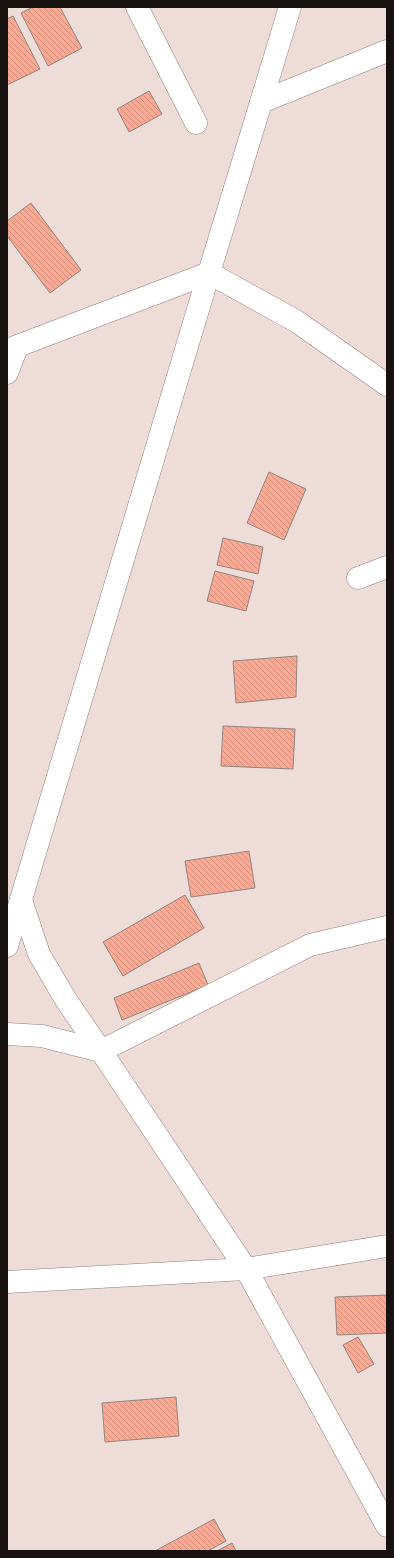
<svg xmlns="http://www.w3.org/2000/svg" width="394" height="1558" viewBox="0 0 394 1558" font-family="'Times New Roman',serif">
	<defs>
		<pattern id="building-back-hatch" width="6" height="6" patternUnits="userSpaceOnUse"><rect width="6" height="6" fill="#fca994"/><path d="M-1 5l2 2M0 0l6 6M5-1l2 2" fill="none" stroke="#d7907f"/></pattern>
	</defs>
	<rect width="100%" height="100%" fill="#eedcd8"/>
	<g fill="url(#building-back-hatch)" stroke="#948480">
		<path d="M33,7H60L82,48L48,66L21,13Z"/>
		<path d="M13,16L40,69L7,85V19Z"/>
		<path d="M149,91L162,114L129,132L117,109Z"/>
		<path d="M31,203L81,270L50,293L7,236V221Z"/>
		<path d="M269,472L306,489L284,540L247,523Z"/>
		<path d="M223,538L263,547L258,574L217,565Z"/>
		<path d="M215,571L254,581L246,611L207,601Z"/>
		<path d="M297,656L296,697L236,703L233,661Z"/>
		<path d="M223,726L295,729L293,769L221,766Z"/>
		<path d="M249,851L255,888L191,897L185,861Z"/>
		<path d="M185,895L204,928L123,976L103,942Z"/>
		<path d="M199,963L208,985L122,1020L114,998Z"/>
		<path d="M387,1295V1333L337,1335L335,1297Z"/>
		<path d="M358,1337L374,1364L358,1373L343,1345Z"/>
		<path d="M176,1397L179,1436L105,1442L102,1403Z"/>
		<path d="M214,1519L226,1541L208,1551H155Z"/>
		<path d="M232,1543L236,1551H217Z"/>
	</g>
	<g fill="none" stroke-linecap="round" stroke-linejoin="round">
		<defs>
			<g id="minor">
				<path d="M137,7L196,123"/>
				<path d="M261,102L387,51"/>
				<path d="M7,350L209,273L296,321L387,385"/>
				<path d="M7,373L17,347"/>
				<path d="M358,578L387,567"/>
				<path d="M21,900L39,954L66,1000L101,1051L310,945L387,927"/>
				<path d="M7,946L209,273L290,7"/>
				<path d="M7,1034L42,1036L101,1051L246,1269L387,1526"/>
				<path d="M7,1282L246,1269L387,1246"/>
			</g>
		</defs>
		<use href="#minor" stroke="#8f7f7b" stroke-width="23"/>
		<use href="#minor" stroke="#fff" stroke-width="22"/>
	</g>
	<rect width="394" height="1558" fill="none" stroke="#171110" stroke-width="16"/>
</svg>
